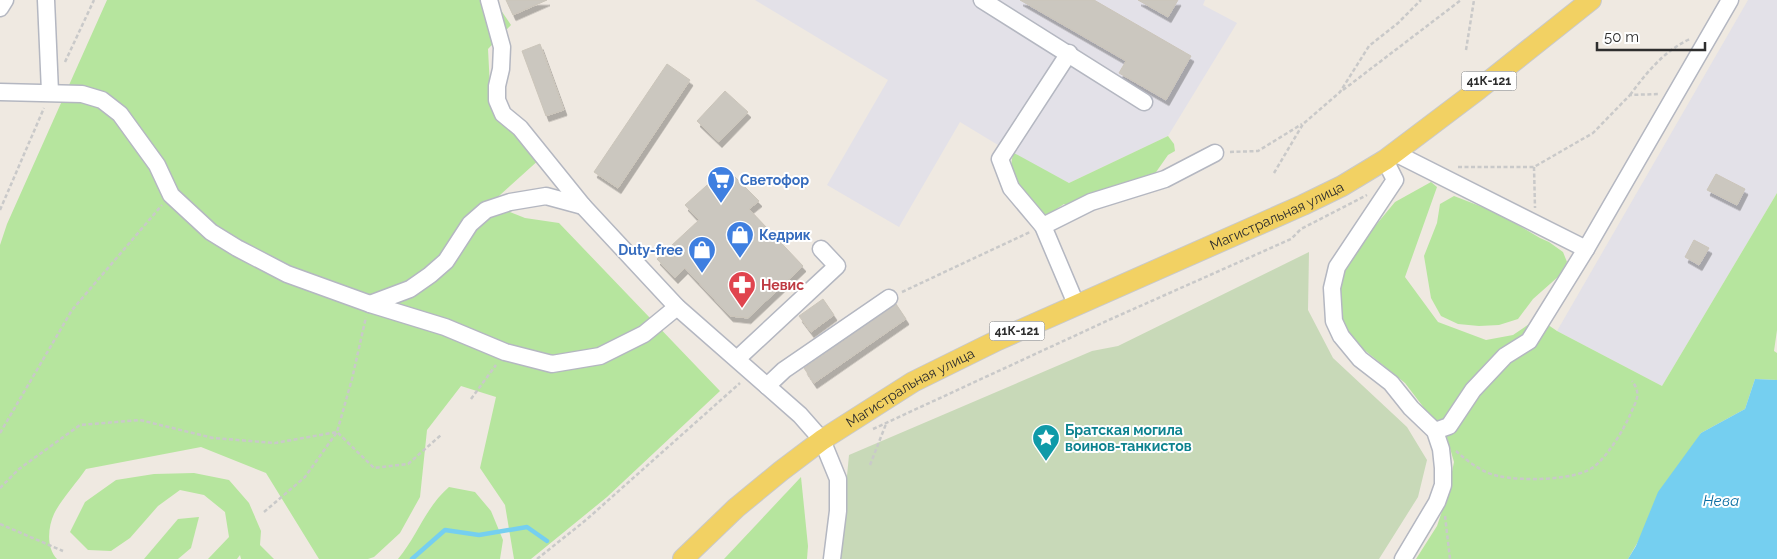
<svg xmlns="http://www.w3.org/2000/svg" width="1777" height="559" viewBox="0 0 1777 559" font-family="Raleway,sans-serif">
	<defs>
		<filter id="shadow"><feDropShadow dx="3" dy="5.5" stdDeviation="0" flood-color="#0004"/></filter>
	</defs>
	<rect width="100%" height="100%" fill="#efe9e1"/>
	<g fill="#e3e1e8">
		<path d="M755,0H1205L1203,5L1237,23L1168,136L1069,183L998,145L960,122L899,227L827,185L888,80Z"/>
		<path d="M1748,0H1777V193L1662,386L1557,331Z"/>
	</g>
	<g fill="#b6e59e">
		<path d="M107,0H494L511,25L488,49L491,107L541,158L490,204L525,218L559,223L720,391L607,497L531,559H514L505,505L480,468L496,397L461,386L427,430L420,497L400,533L374,557L368,559H319L266,473L201,447L86,469C78,481 60,501 54,514C48,527 46,548 57,559H0V245L7,224Z"/>
		<path d="M1168,136L1174,144L1175,151L1168,155L1154,175L1072,209L1064,204L1046,216C1032,202 1003,176 1014,153L1069,183Z"/>
		<path d="M1431,182L1437,187L1405,277L1438,322L1486,340L1513,335L1538,318L1557,331L1662,386L1777,193V330L1774,351L1777,353V380L1755,379L1745,409L1701,433L1628,559H1416L1437,526L1447,496L1454,462L1447,438L1405,383L1352,340L1334,305L1346,261L1395,202Z"/>
		<path d="M1454,196L1498,213L1540,238L1549,242L1563,252L1567,262L1559,276L1533,299L1518,319L1499,325L1479,326L1458,324L1441,316L1431,298L1424,256L1437,223L1440,204Z"/>
		<path d="M194,473L229,480L249,503L261,531L260,545L274,559H241L240,555L237,559H208L229,537L225,512L204,495L180,490L158,506L130,538L111,551L88,550L70,532L85,502L116,480L154,474Z"/>
		<path d="M801,477L808,546L807,559H724Z"/>
		<path d="M449,487L475,492L491,511L503,540L500,559H398C418,535 425,508 449,487Z"/>
		<path d="M199,517L191,548L178,559H144L178,519Z"/>
	</g>
	<path fill="#c8d9b8" d="M1309,252L1308,310L1333,358L1407,427L1427,460L1418,497L1379,559H839L849,455L1092,351L1118,346Z"/>
	<path fill="#75cff0" d="M1755,379L1777,380V559H1628L1636,546L1658,492L1701,433L1745,409Z"/>
	<g fill="none" stroke-linecap="round" stroke-linejoin="round">
		<path stroke="#75cff0" stroke-width="4.5" d="M412,559L445,530L479,535L527,527L547,541"/>
	</g>
	<g fill="#cbc7bf" stroke="#cbc5ba" filter="url(#shadow)">
		<path d="M506,0H547L513,15Z"/>
		<path d="M1020,0H1094L1191,56L1166,100L1119,73L1126,61Z"/>
		<path d="M1138,0H1178L1168,17Z"/>
		<path d="M540,44L564,110L546,116L522,51Z"/>
		<path d="M667,64L690,80L618,188L594,172Z"/>
		<path d="M725,91L748,112L719,142L697,121Z"/>
		<path d="M726,168L759,201L749,209L803,266L748,318L730,316L685,268L675,278L657,259L699,220L685,205Z"/>
		<path d="M1716,174L1745,189L1737,205L1707,190Z"/>
		<path d="M1694,240L1709,248L1699,265L1685,257Z"/>
		<path d="M823,299L834,315L811,332L799,316Z"/>
		<path d="M896,304L906,319L814,383L804,368Z"/>
	</g>
	<g fill="none" stroke-linecap="round" stroke-linejoin="round">
		<defs>
			<g id="minor">
				<path d="M46,0L50,92"/>
				<path d="M489,0L502,47L501,69L497,86V100L503,114L520,128L583,206L677,307L800,415L822,440L838,479V511L832,559"/>
				<path d="M982,0L1144,102"/>
				<path d="M0,8L5,0"/>
				<path d="M1069,53L1000,159L1011,188L1043,226L1076,304"/>
				<path d="M0,92L82,94L102,100L120,114L157,165L171,195L211,232L237,248L287,274L370,304L445,327L505,352L552,364L600,356L644,334L677,307"/>
				<path d="M1395,153L1586,249"/>
				<path d="M1385,160L1395,180L1337,267L1332,288L1334,321L1341,336L1360,359L1391,383L1411,408L1435,431L1441,449L1443,468V485L1437,502L1403,559"/>
				<path d="M1043,226L1091,202L1165,179L1215,153"/>
				<path d="M370,304L410,289L430,275L446,261L470,224L486,210L510,202L546,196L583,206"/>
				<path d="M737,359L837,266L821,249"/>
				<path d="M767,386L784,370L889,298"/>
				<path d="M1435,431L1449,426L1473,390L1505,356L1529,341L1586,249L1730,0"/>
			</g>
			<g id="major">
				<path id="s1" d="M683,559L736,508L781,471L822,440L913,382L998,340L1303,205L1342,186L1385,160L1479,89L1591,0"/>
			</g>
		</defs>
		<use href="#minor" stroke="#b4b7c1" stroke-width="19"/>
		<use href="#major" stroke="#c9c9c9" stroke-width="22"/>
		<g stroke="#c9c9c9" stroke-width="2.5" stroke-dasharray="4 2.5" stroke-linecap="butt">
			<path d="M1466,50L1474,0"/>
			<path d="M65,62L94,0"/>
			<path d="M1343,90L1461,0"/>
			<path d="M1630,95C1647,72 1664,51 1690,39"/>
			<path d="M1230,152L1258,151L1302,124"/>
			<path d="M1458,167H1534L1593,133L1630,95L1658,94"/>
			<path d="M1534,167L1535,208"/>
			<path d="M1274,173L1303,124L1340,92L1369,46L1398,23L1421,0"/>
			<path d="M0,210L44,108"/>
			<path d="M902,292L1030,232"/>
			<path d="M471,399L496,365"/>
			<path d="M873,429L1111,319L1291,239L1301,229L1367,195"/>
			<path d="M0,433L72,310L162,205"/>
			<path d="M1456,451C1467,461 1483,473 1498,476C1521,481 1577,481 1595,466C1608,455 1623,431 1630,415C1636,401 1642,394 1632,381"/>
			<path d="M870,465L886,424"/>
			<path d="M0,488L19,469L80,425L140,420L213,438L275,443L337,432L374,468L408,464L441,435"/>
			<path d="M264,512L305,477L337,432L352,379L366,317"/>
			<path d="M1445,516L1450,559"/>
			<path d="M0,524L63,551"/>
			<path d="M537,559L586,520L740,383"/>
		</g>
		<use href="#minor" stroke="#fff" stroke-width="16"/>
		<use href="#major" stroke="#f2d163" stroke-width="20"/>
	</g>
	<defs>
		<symbol id="supermarket-pin" viewBox="-11 -11 22 30"><path d="M0 17L-7.5 6A9.5 9.5 0 1 1 7.5 6Z" fill="#3f7fe0" stroke="#fff"/><path d="M-6-5.5h2.5l.6 2H6L4.5 2H-2.5L-4.4-4H-6ZM-1.5 3.2a1.3 1.3 0 1 0 .1 0ZM3 3.2a1.3 1.3 0 1 0 .1 0Z" fill="#fff"/></symbol>
		<symbol id="shop-pin" viewBox="-11 -11 22 30"><path d="M0 17L-7.5 6A9.5 9.5 0 1 1 7.5 6Z" fill="#3f7fe0" stroke="#fff"/><path d="M-5-2.5h2.3a2.7 3.5 0 0 1 5.4 0H5L5.5 6h-11ZM-1.5-2.5h3a1.5 2.3 0 0 0-3 0Z" fill="#fff"/></symbol>
		<symbol id="pharmacy-pin" viewBox="-11 -11 22 30"><path d="M0 17L-7.5 6A9.5 9.5 0 1 1 7.5 6Z" fill="#e0444e" stroke="#fff"/><path d="M-2-6h4v4h4v4h-4v4h-4v-4h-4v-4h4Z" fill="#fff"/></symbol>
		<symbol id="sight-pin" viewBox="-11 -11 22 30"><path d="M0 17L-7.5 6A9.5 9.5 0 1 1 7.5 6Z" fill="#0f9aa8" stroke="#fff"/><path d="M0-6L1.8-2.2L6-1.7L2.9 1.2L3.7 5.4L0 3.3L-3.7 5.4L-2.9 1.2L-6-1.7L-1.8-2.2Z" fill="#fff"/></symbol>
	</defs>
	<g fill-rule="evenodd">
		<use href="#supermarket-pin" x="705" y="164" width="32" height="43"/>
		<use href="#shop-pin" x="724" y="219" width="32" height="43"/>
		<use href="#shop-pin" x="686" y="234" width="32" height="43"/>
		<use href="#pharmacy-pin" x="726" y="269" width="32" height="43"/>
		<use href="#sight-pin" x="1030" y="422" width="32" height="43"/>
	</g>
	<g text-anchor="middle" dominant-baseline="central" stroke-width="4" stroke-linejoin="round" paint-order="stroke">
		<g fill="#fff" stroke="#6d6d6d" stroke-width="1">
			<rect x="1461.5" y="71.5" width="55" height="19" rx="4"/>
			<rect x="989.5" y="321.5" width="55" height="19" rx="4"/>
		</g>
		<g font-size="12" font-weight="bold" fill="#2e2e2e">
			<text x="1489" y="81">41К-121</text>
			<text x="1017" y="331">41К-121</text>
		</g>
		<g font-size="14" font-weight="bold" fill="#366cbe" stroke="#fff" text-anchor="start">
			<text x="740" y="180">Светофор</text>
			<text x="759" y="235">Кедрик</text>
			<text x="683" y="250" text-anchor="end">Duty-free</text>
		</g>
		<g font-size="14" fill="#2e2e2e" stroke="#fff">
			<text stroke="none"><textPath href="#s1" startOffset="691">Магистральная улица</textPath></text>
			<text stroke="none"><textPath href="#s1" startOffset="286">Магистральная улица</textPath></text>
		</g>
		<g font-size="14" font-weight="bold" fill="#be3a42" stroke="#fff" text-anchor="start">
			<text x="761" y="285">Невис</text>
		</g>
		<g font-size="14" font-weight="bold" fill="#0d838f" stroke="#fff" text-anchor="start">
			<text x="1065" y="430">Братская могила<tspan x="1065" dy="16">воинов-танкистов</tspan></text>
		</g>
		<g font-size="15" font-style="italic" fill="#0d6fa3" stroke="#fff">
			<text x="1721" y="501">Нева</text>
		</g>
	</g>
	<path d="M1597 42v8h108v-8" fill="none" stroke="#2e2e2e" stroke-width="2.5"/>
	<text x="1604" y="42" font-size="15" fill="#2e2e2e" stroke="#ffffff" stroke-width="4" paint-order="stroke">50 m</text>
</svg>
